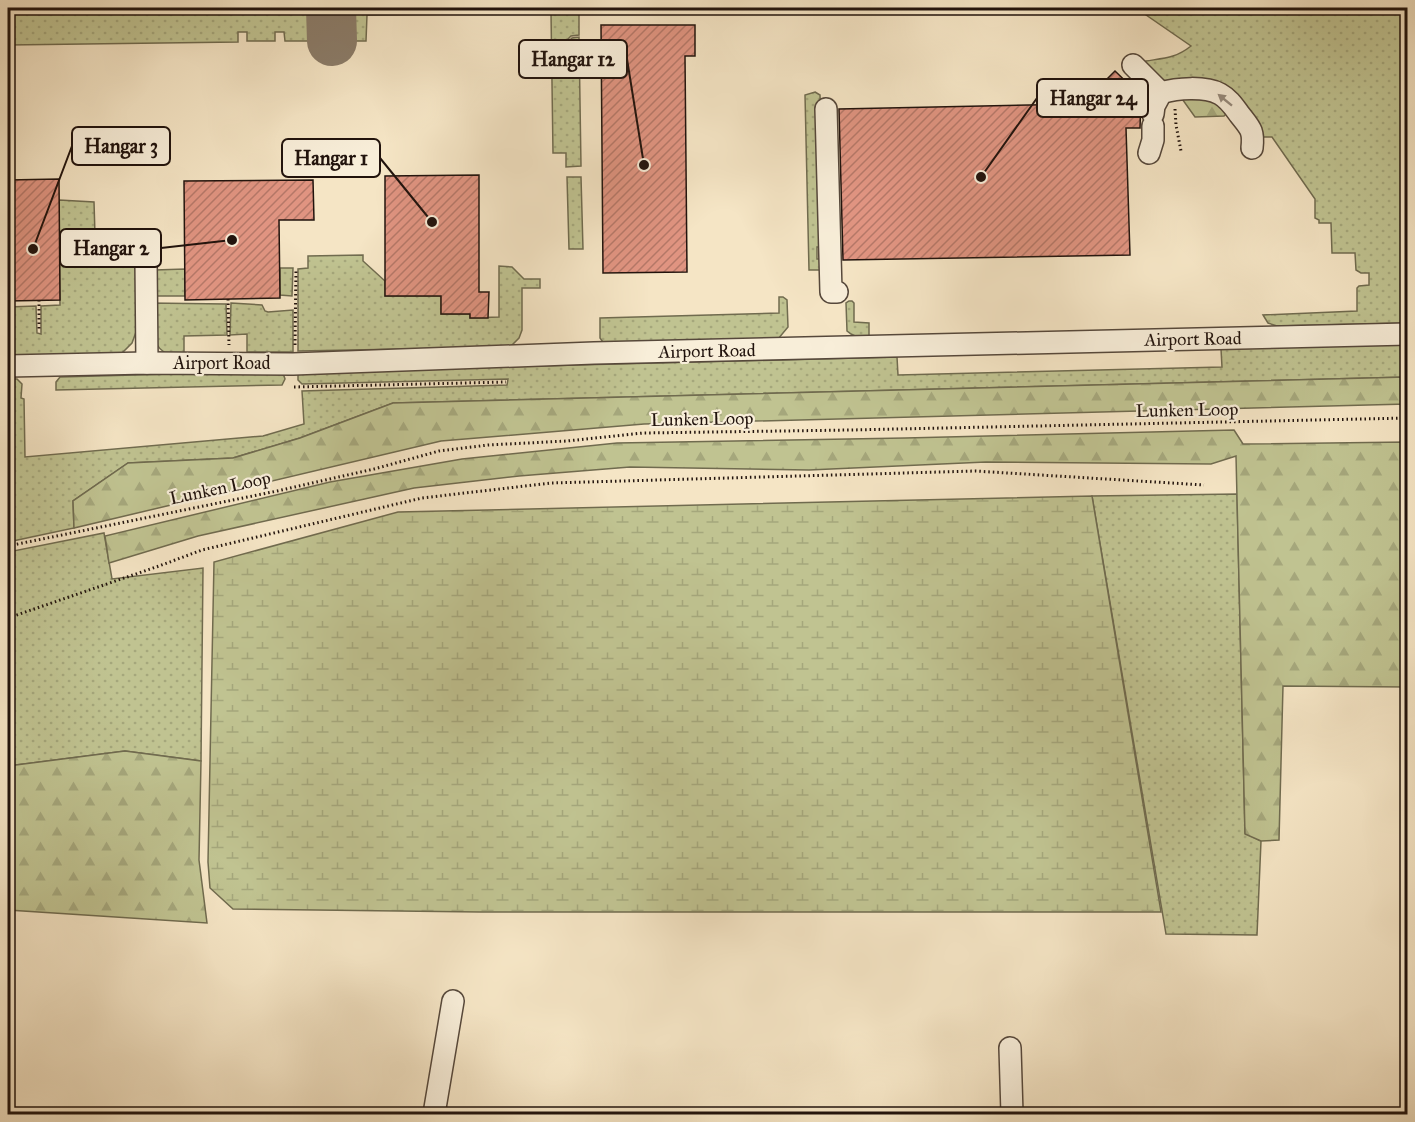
<svg xmlns="http://www.w3.org/2000/svg" width="1415" height="1122" viewBox="0 0 1415 1122" font-family="'IM FELL Great Primer',serif">
	<defs>
		<pattern id="grass-dots" width="8" height="8" patternUnits="userSpaceOnUse" patternTransform="scale(1.5)"><rect width="8" height="8" fill="#c0c391"/><path d="M2 2h.1M6 6h.1" fill="none" stroke="#a5a77c" stroke-width="1.8" stroke-linecap="round"/></pattern>
		<pattern id="forest-firs" width="22" height="20" patternUnits="userSpaceOnUse" patternTransform="scale(1.5)"><rect width="22" height="20" fill="#c0c391"/><path d="M5 1l3.5 6h-7zM16 11l3.5 6h-7z" fill="#a5a77c"/></pattern>
		<pattern id="wetland-marsh" width="20" height="14" patternUnits="userSpaceOnUse" patternTransform="scale(1.5)"><rect width="20" height="14" fill="#c0c391"/><path d="M1 5h8M5 5V1M11 12h8M15 12V8" fill="none" stroke="#a5a77c"/></pattern>
		<pattern id="building-hatch" width="6" height="6" patternUnits="userSpaceOnUse" patternTransform="scale(1.5)"><rect width="6" height="6" fill="#e09481"/><path d="M-1 1l2-2M0 6l6-6M5 7l2-2" fill="none" stroke="#b57868"/></pattern>
	</defs>
	<rect width="100%" height="100%" fill="#f5e5c5"/>
	<filter id="stains"><feTurbulence type="fractalNoise" baseFrequency=".00333" numOctaves="4"/><feColorMatrix values="0 0 0 0 .2 0 0 0 0 .09 0 0 0 0 .02 0 0 0 .5 -.17"/></filter>
	<radialGradient id="worn" r=".72"><stop offset=".6" stop-color="#630" stop-opacity="0"/><stop offset="1" stop-color="#630" stop-opacity=".3"/></radialGradient>
	<g fill="url(#grass-dots)" stroke="#706b4f" stroke-width="1.5">
		<path d="M8,8H311L312,41H285L284,32H275V41H247V32H238V42L8,45Z"/>
		<path d="M351,8H579V35L571,36L568,39L570,40L572,38L579,37L581,166L566,167V153H553L551,13L367,15L366,41H352Z"/>
		<path d="M1136,8H1407V323L1277,326L1268,323L1263,315L1357,311V288L1359,286L1369,285V273H1361L1356,270L1355,253H1332L1331,223H1319V220L1315,218V199L1272,137H1262L1233,96L1164,83L1144,63L1146,61C1165,58 1176,58 1191,46Z"/>
		<path d="M815,92L820,95L824,247H817V259H823V270H809L805,95Z"/>
		<path d="M567,177H581L583,249H569Z"/>
		<path d="M59,200L94,202L95,235L132,263L136,269V332L132,343L120,355L8,356V307L36,306L37,333L41,334V306L60,305Z"/>
		<path d="M363,255V261L385,281V296H441V314H470V318L499,317V266L512,267L524,279H540V288H522V330L519,338L510,347L298,351V269L308,268V256Z"/>
		<path d="M280,268H293L292,296L280,295Z"/>
		<path d="M185,269V296H151L155,270Z"/>
		<path d="M779,297H783L787,300L788,327L778,339L605,345L600,338V318L779,313Z"/>
		<path d="M849,301H852L854,303V322L869,323V338C861,338 853,337 847,331L846,303Z"/>
		<path d="M149,303L226,304L227,335L184,336V354C180,354 174,355 169,354C150,350 151,318 149,303Z"/>
		<path d="M231,303L262,305L265,311L268,312L293,310V352H247V334L230,335Z"/>
		<path d="M1407,344V377L393,403L300,438L233,458L128,463L73,501L74,528L8,542V379H17L22,384L21,398L24,399L25,457L263,436L304,424L302,391L507,385L508,379L302,384L298,380V375L303,372L897,357L898,375L1222,367L1221,349Z"/>
		<path d="M279,371L284,376L285,379L282,385L56,390V382L60,377Z"/>
		<path d="M1237,494L1245,833L1261,841L1257,935L1166,934L1092,496Z"/>
		<path d="M104,533L112,579L203,568L201,761L125,751L8,766V552Z"/>
	</g>
	<g fill="url(#forest-firs)" stroke="#706b4f" stroke-width="1.5">
		<path d="M1180,96L1217,101L1226,114L1224,116L1195,117Z"/>
		<path d="M1407,377V404L644,424L441,441L74,528L73,501L128,463L233,458L300,438L393,403Z"/>
		<path d="M1234,430L1243,444L1407,442V687L1283,686L1279,840L1261,841L1245,834L1236,456L1211,464L986,462L809,470L630,467L519,476L414,488L198,536L109,563L105,536L330,482L462,459L617,443L905,438Z"/>
		<path d="M125,751L201,761L199,860L207,923L8,910V766Z"/>
	</g>
	<path fill="url(#wetland-marsh)" stroke="#706b4f" stroke-width="1.5" d="M1092,496L1161,912H480L233,909L210,888L208,862L214,562L398,512Z"/>
	<g fill="none" stroke-linecap="round" stroke-linejoin="round">
		<path stroke="#8b7c69" stroke-width="50" d="M331,8L332,41"/>
	</g>
	<g fill="url(#building-hatch)" stroke="#21130d" stroke-width="1.5">
		<path d="M601,25H695V56H685L687,272L603,273Z"/>
		<path d="M1115,71L1141,96L1140,128H1126L1130,255L843,260L839,109L1082,104Z"/>
		<path d="M479,175V292H489L488,318H470V314H441V296H385V176Z"/>
		<path d="M59,179L60,300L8,301V180Z"/>
		<path d="M313,180L314,220H279L280,298L185,300L184,181Z"/>
	</g>
	<g fill="none" stroke-linecap="round" stroke-linejoin="round">
		<defs>
			<g id="minor">
				<path d="M1133,65L1161,93"/>
				<path d="M826,109L831,292H837"/>
				<path d="M1153,114L1154,106L1161,93C1177,88 1205,86 1220,94C1229,99 1234,107 1240,115C1250,128 1254,130 1252,148"/>
				<path d="M1149,153L1153,140V126"/>
				<path d="M146,261L147,363"/>
				<path d="M8,366L147,363L293,364L594,353L1408,334"/>
				<path d="M1010,1048L1012,1114"/>
				<path d="M434,1114L453,1001"/>
			</g>
		</defs>
		<use href="#minor" stroke="#56483b" stroke-width="24"/>
		<g stroke="#21130d" stroke-width="3" stroke-dasharray="1.5 3" stroke-linecap="butt">
			<path d="M1175,109L1176,125L1181,151"/>
			<path d="M228,299L229,345"/>
			<path d="M39,300V331"/>
			<path d="M295,345L296,269"/>
			<path d="M294,387L506,382"/>
			<path d="M8,546L277,491L374,469L439,451L488,445L567,441L643,433L851,430L1408,418"/>
			<path d="M8,618L159,566L202,550L422,498L551,483L975,471L1204,485"/>
		</g>
		<use href="#minor" stroke="#f8eed9" stroke-width="21"/>
	</g>
	<defs><path id="oneway-solid" d="M-6-.8H1V-3.2L6.5 0L1 3.2V.8H-6Z" transform="scale(1.5)"/></defs>
	<use fill="#978b7d" href="#oneway-solid" transform="translate(1225 100) rotate(-141)"/>
	<g text-anchor="middle" dominant-baseline="central" stroke-width="4.5" stroke-linejoin="round" paint-order="stroke">
		<g font-size="18" fill="#21130d" stroke="#f8eed9">
			<text transform="translate(1193 339) rotate(-1)">Airport Road</text>
			<text transform="translate(707 351) rotate(-1)">Airport Road</text>
			<text x="222" y="363">Airport Road</text>
			<text transform="translate(1187 410) rotate(-1)">Lunken Loop</text>
			<text transform="translate(702 419) rotate(-1)">Lunken Loop</text>
			<text transform="translate(220 488) rotate(-12)">Lunken Loop</text>
		</g>
	</g>
	<path fill="none" stroke="#21130d" stroke-width="2" d="M644 165L627 59M981 177L1037 98M33 249L72 146M432 222L380 158M232 240L161 248"/>
	<g fill="#21130d" stroke="#f8eed9" stroke-width="2">
		<circle cx="644" cy="165" r="6"/>
		<circle cx="981" cy="177" r="6"/>
		<circle cx="33" cy="249" r="6"/>
		<circle cx="432" cy="222" r="6"/>
		<circle cx="232" cy="240" r="6"/>
	</g>
	<g fill="#f8eed9" stroke="#21130d" stroke-width="2">
		<rect x="519" y="40" width="108" height="38" rx="6"/>
		<rect x="1037" y="79" width="111" height="38" rx="6"/>
		<rect x="72" y="127" width="98" height="38" rx="6"/>
		<rect x="282" y="139" width="98" height="38" rx="6"/>
		<rect x="60" y="229" width="101" height="38" rx="6"/>
	</g>
	<g font-size="20" text-anchor="middle" font-weight="bold" fill="#21130d">
		<text x="573" y="66">Hangar 12</text>
		<text x="1093" y="105">Hangar 24</text>
		<text x="121" y="153">Hangar 3</text>
		<text x="331" y="165">Hangar 1</text>
		<text x="111" y="255">Hangar 2</text>
	</g>
	<rect width="1415" height="1122" fill="none" stroke="#f5e5c5" stroke-width="30"/>
	<rect x="9" y="9" width="1397" height="1104" fill="none" stroke="#21130d" stroke-width="3"/>
	<rect x="15" y="15" width="1385" height="1092" fill="none" stroke="#21130d" stroke-width="1.5"/>
	<rect width="100%" height="100%" filter="url(#stains)"/>
	<rect width="100%" height="100%" fill="url(#worn)"/>
</svg>
